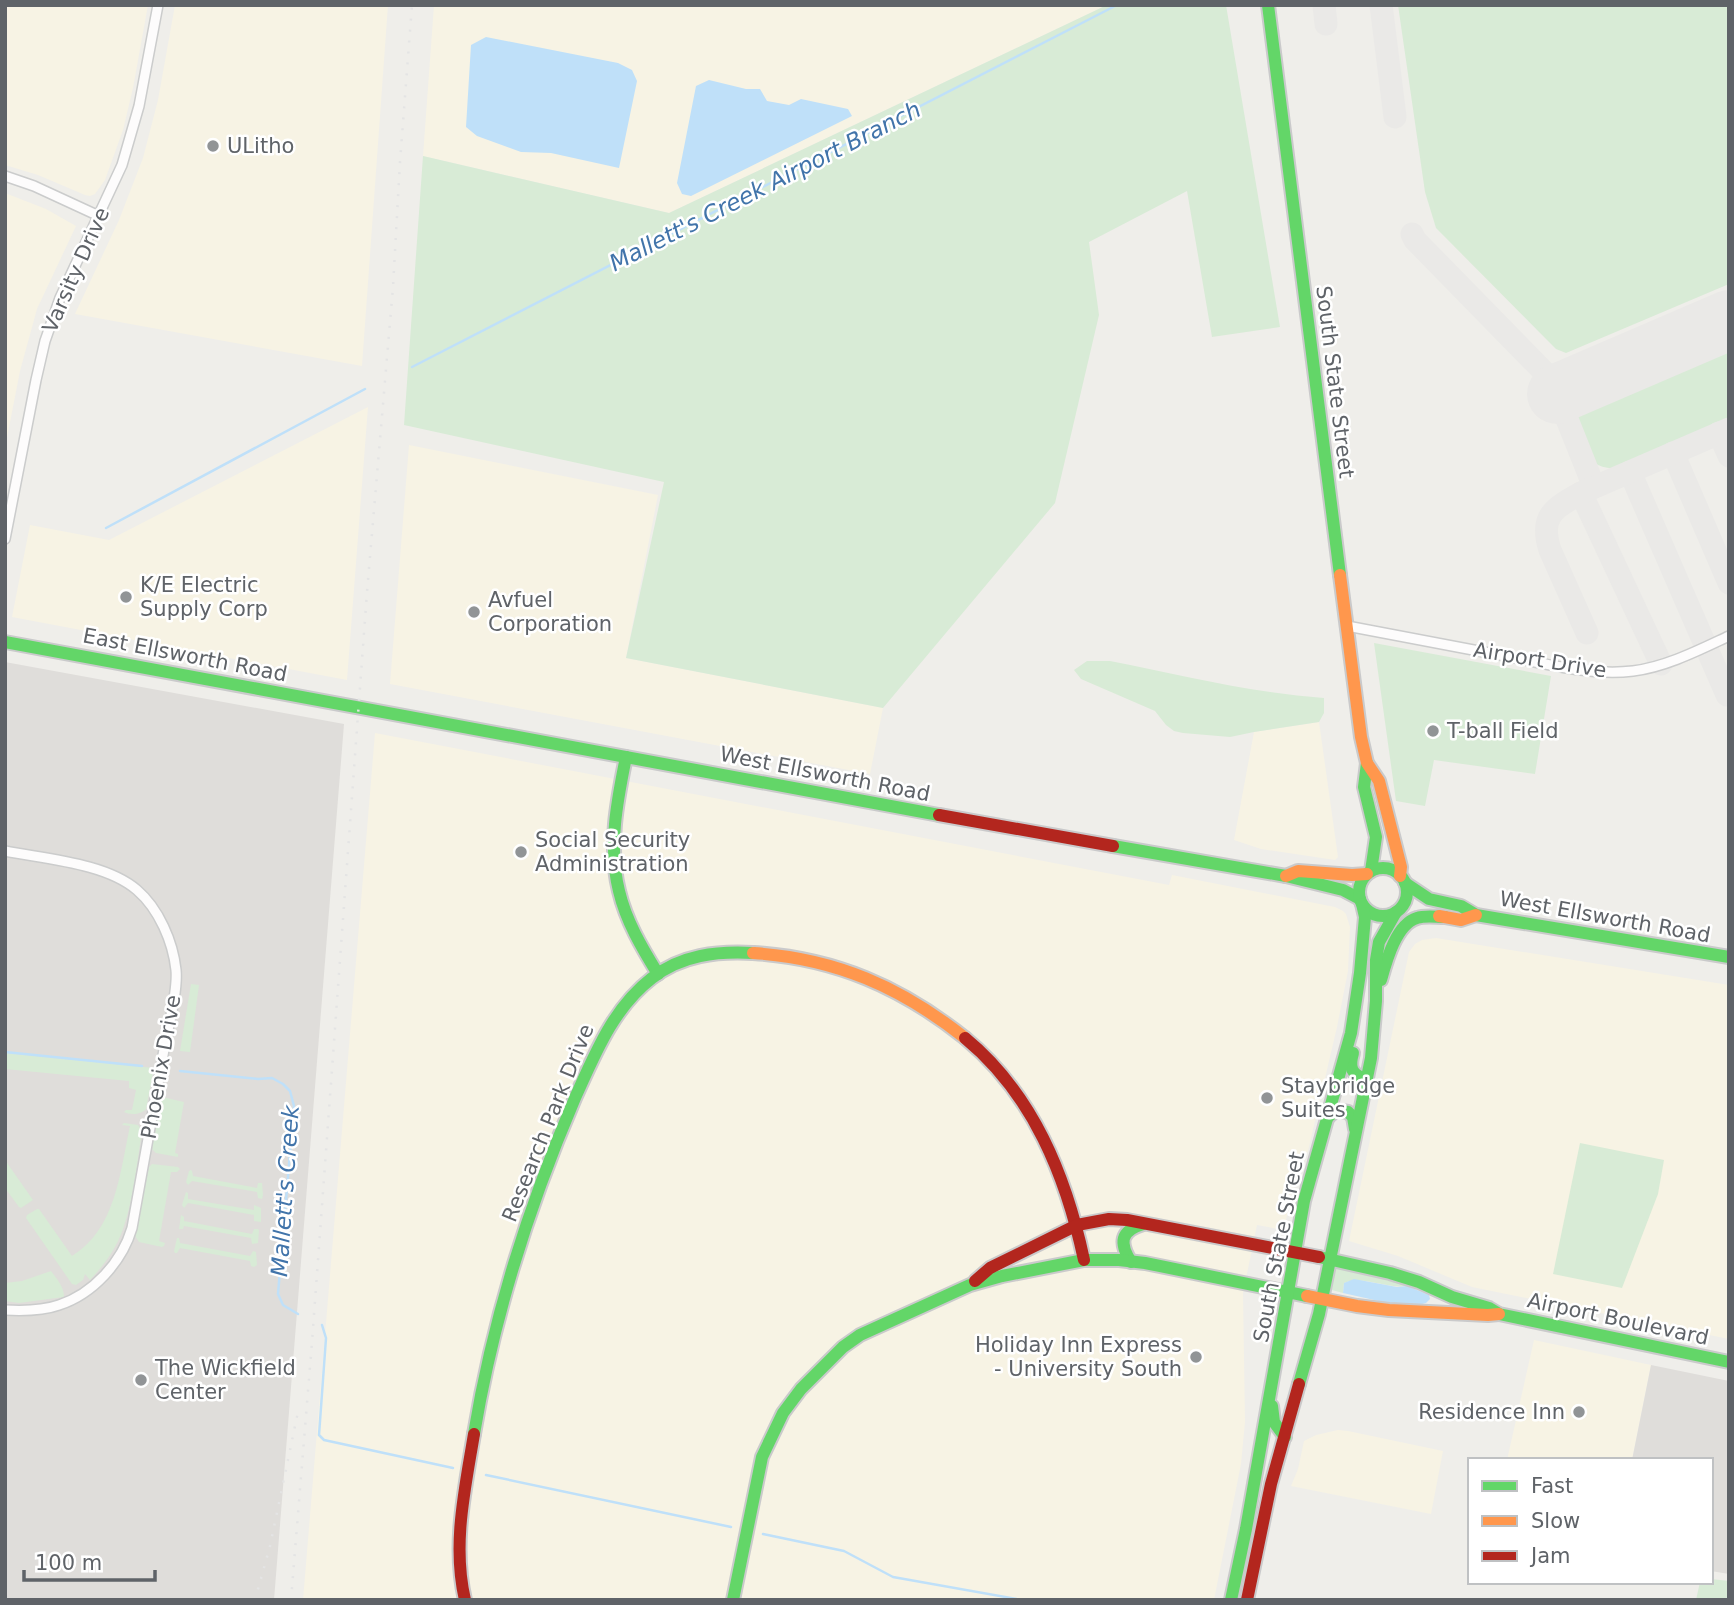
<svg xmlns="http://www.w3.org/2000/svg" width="1734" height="1605" viewBox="0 0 1734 1605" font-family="'DejaVu Sans',sans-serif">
	<rect width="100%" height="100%" fill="#efeeea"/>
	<g fill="#f7f3e4">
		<path d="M5,5H148L133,88L123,130L105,180L95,194L90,196L85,195L38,175L5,165Z"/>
		<path d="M175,5H388L362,366L75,314L119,220L143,158L158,100Z"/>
		<path d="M434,5H1107L669,213L423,156Z"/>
		<path d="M5,193L46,209L76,226L37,309L20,371L5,448Z"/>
		<path d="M368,407L347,680L12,617L30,525L109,540Z"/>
		<path d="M409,445L658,495L626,658L883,708L870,774L390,684Z"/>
		<path d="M1319,722L1338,857L1335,860L1261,849L1234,840L1254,732Z"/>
		<path d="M375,733L1169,885L1172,875L1335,907L1343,911L1346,914L1350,927L1348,971L1337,1027L1308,1151L1293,1185L1284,1230L1257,1225L1243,1293L1245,1422L1241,1464L1214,1600H303Z"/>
		<path d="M1436,938L1729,985V1339L1472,1287L1398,1256L1349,1241L1409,952L1415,944L1422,940Z"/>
		<path d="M1534,1340L1651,1365L1632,1460H1507Z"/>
		<path d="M1338,1430L1348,1431L1443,1451L1431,1514L1291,1486L1298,1469L1304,1441L1316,1435Z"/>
	</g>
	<g fill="#dfddda">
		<path d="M5,662L344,724L274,1600H5Z"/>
		<path d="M1651,1365L1729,1381V1574L1711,1571V1460H1632Z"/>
	</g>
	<g fill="#d8ebd6">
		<path d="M1107,5H1226L1280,327L1212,337L1187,191L1089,242L1099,315L1055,503L883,708L626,658L664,482L404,425L423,156L669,213Z"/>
		<path d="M1398,5H1729V284L1566,353L1556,349L1436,228L1425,192Z"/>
		<path d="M1729,341V421L1626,468C1617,469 1607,469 1598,465C1587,458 1573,435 1573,422C1573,416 1576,411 1580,407Z"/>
		<path d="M1374,643L1551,676L1535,774L1434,760L1425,806L1396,801Z"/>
		<path d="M1087,661H1110C1181,675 1252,693 1324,698V713L1319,722L1254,732L1230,737L1183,733L1174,731L1166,725L1155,711L1081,679L1074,670Z"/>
		<path d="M191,984L199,985L190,1052L180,1051Z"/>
		<path d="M5,1053L154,1068L146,1109C141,1115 130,1115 124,1112L126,1110H132L136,1090L129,1088V1081L5,1069Z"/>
		<path d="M162,1097L184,1102L175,1153L178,1154V1157L156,1153L152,1149Z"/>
		<path d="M124,1123L138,1125L142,1131C137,1163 134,1198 123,1229C116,1249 104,1265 90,1280L85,1274L83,1280L76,1285L72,1284L26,1218L27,1215L37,1209H39L72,1256C116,1229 120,1172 130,1126L122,1125Z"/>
		<path d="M1580,1143L1664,1160L1658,1194L1622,1288L1553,1274Z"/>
		<path d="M5,1160L33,1200L21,1208L19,1207L5,1188Z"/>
		<path d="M152,1164L178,1167L180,1169L177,1172H171L159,1241L165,1243L164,1246L162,1247L139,1242L135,1236L149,1167Z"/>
		<path d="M191,1170L192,1171L193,1176L257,1188L258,1183H262L263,1195L262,1199L258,1198L257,1192L192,1181L188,1185L186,1182L189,1171Z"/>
		<path d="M186,1192L188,1193V1199L254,1210V1205L261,1208V1222L254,1221V1215L188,1203L184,1208L182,1205Z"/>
		<path d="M181,1215L184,1217V1221L252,1234L254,1229H258L259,1230L258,1243L252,1244L251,1238L184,1226L183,1229H179Z"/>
		<path d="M177,1238H179L180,1243L250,1256L253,1251L256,1252L257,1265L254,1267L251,1266L250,1261L180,1248L177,1253H175L174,1251Z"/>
		<path d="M1335,1268L1378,1277L1407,1286C1386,1289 1364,1275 1344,1283L1343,1293L1328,1289L1332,1269Z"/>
		<path d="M51,1271C57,1279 64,1287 64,1297L19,1303L5,1301V1283L22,1281Z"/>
		<path d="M1711,1579L1729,1581V1600H1696L1700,1582H1711Z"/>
	</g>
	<g fill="#bfe0f9">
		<path d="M486,37L618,63L632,70L637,81L619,168L551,153L521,152L477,136L466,127L471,45Z"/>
		<path d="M709,80L746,89H760L767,101L789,105L801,99L848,109L852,116L691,196L682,194L677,183L696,86Z"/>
		<path d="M1354,1279L1397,1287L1407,1286L1429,1295L1430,1299L1426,1303L1422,1304H1392L1343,1293L1344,1283Z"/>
	</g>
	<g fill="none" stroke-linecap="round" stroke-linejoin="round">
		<g stroke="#bfe0f9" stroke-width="2.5">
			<path d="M412,367L1117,5"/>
			<path d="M106,528L365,389"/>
			<path d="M5,1052L142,1066"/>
			<path d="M180,1071L258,1079L272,1078L283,1084L290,1091L294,1106L278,1294L283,1305L298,1314"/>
			<path d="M322,1325L326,1338L319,1435L324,1440L453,1468"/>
			<path d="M486,1475L731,1527"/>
			<path d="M763,1534L844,1551L893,1577L1022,1600"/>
		</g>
		<g stroke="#eae9e7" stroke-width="23">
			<path d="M1324,5L1326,24"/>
			<path d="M1381,5L1395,117"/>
			<path d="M1412,234L1415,240L1551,379L1594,487"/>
			<path d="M1719,433L1729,456"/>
			<path d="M1673,453L1729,583"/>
			<path d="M1630,472L1727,695"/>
			<path d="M1581,493L1661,664"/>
			<path d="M1587,633L1550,550C1539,516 1554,508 1581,493L1729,429"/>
		</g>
		<path stroke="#eae9e7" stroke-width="60" d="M1557,394L1729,320"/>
		<defs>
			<g id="street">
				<path d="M5,176L34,186L99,216"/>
				<path d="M5,539L36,380L45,341L60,298L122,165L139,106L158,5"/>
				<path d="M1347,626C1400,636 1453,646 1505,656C1547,664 1591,676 1633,671C1666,667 1699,650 1729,636"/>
				<path d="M5,851C45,859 106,863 137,890C159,909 173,942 176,970C178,990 169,1024 165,1044C154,1106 143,1167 132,1228C122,1262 93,1294 59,1305C42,1311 23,1311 5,1310"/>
			</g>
			<g id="fast">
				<path d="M1268,5L1340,575"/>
				<path d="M5,642L939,815"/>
				<path d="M626,757C617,801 608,847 619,891C626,921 642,948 658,974"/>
				<path d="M1367,763L1364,787L1376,837L1371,871"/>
				<path d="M1113,846L1286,876L1343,890L1360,899"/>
				<circle cx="1383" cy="892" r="24"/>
				<path d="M1405,883L1429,899L1461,906L1476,915L1729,957"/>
				<path d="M1381,980C1386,962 1396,924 1417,918C1425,915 1436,917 1445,917"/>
				<path d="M1353,1053C1349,1067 1351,1075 1366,1079"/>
				<path d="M1327,1118L1336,1110L1348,1112L1353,1117L1355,1129"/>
				<path d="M1319,1257L1390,1273L1419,1282L1452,1297L1489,1308L1499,1314L1729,1362"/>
				<path d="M1131,1262C1119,1243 1120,1231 1143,1224"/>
				<path d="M1299,1384L1319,1314L1371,1058L1376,1001V960L1379,942L1396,912"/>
				<path d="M1272,1406L1274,1422L1285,1437"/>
				<path d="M474,1434C493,1319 529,1205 575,1098C595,1054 613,1008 652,978C681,955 717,951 753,953"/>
				<path d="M733,1600L762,1457L783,1413L801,1389L843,1347L860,1335L970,1285L1002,1276L1084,1260H1119L1145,1263L1307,1296"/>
				<path d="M1231,1600L1246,1529L1304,1201L1351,1033L1360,973L1365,917L1362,904"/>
			</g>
			<g id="slow">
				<path d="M1340,575L1361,737L1367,763L1379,781L1401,867L1400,876"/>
				<path d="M1286,876L1298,871L1352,875L1367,874"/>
				<path d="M1439,916L1461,920L1476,915"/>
				<path d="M753,953C835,958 901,987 965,1038"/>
				<path d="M1307,1296L1357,1306L1389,1310L1488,1315L1499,1314"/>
			</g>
			<g id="jam">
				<path d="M939,815L1113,846"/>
				<path d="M965,1038C1033,1094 1066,1176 1084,1260"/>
				<path d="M975,1281L990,1268L1077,1225L1109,1219L1127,1220L1319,1257"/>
				<path d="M465,1600C452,1545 465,1489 474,1434"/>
				<path d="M1247,1600L1271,1484L1299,1384"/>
			</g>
		</defs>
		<use href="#street" stroke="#cbcccc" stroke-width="12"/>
		<use href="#fast" stroke="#cacacb" stroke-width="16"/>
		<use href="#slow" stroke="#cacacb" stroke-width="16"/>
		<use href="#jam" stroke="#cacacb" stroke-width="16"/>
		<use href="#street" stroke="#fdfcfc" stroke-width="9"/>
		<use href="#fast" stroke="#63d668" stroke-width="12"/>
		<use href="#slow" stroke="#ff974d" stroke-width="12"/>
		<use href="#jam" stroke="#b3261e" stroke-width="12"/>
		<g stroke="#e4e4e4" stroke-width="2.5" stroke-dasharray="2 9" stroke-linecap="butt">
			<path d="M255,1600L270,1546L299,1407"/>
			<path d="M291,1600L312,1342L367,592L393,287L400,162L412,5"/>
		</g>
	</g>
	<g fill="#919496" stroke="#fff" stroke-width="2.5">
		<circle cx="213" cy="146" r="7"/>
		<circle cx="126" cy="597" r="7"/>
		<circle cx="474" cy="612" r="7"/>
		<circle cx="1433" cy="731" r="7"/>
		<circle cx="521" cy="852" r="7"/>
		<circle cx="1267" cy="1098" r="7"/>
		<circle cx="1196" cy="1357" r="7"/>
		<circle cx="141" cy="1380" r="7"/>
		<circle cx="1579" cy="1412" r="7"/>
	</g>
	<g text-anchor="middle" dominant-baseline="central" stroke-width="5" stroke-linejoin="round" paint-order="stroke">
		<g font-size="21" fill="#5f6368" stroke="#fff" text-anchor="start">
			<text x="227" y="146">ULitho</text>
			<text x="140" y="585">K/E Electric<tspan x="140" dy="24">Supply Corp</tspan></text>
			<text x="488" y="600">Avfuel<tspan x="488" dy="24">Corporation</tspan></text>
			<text x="1447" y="731">T-ball Field</text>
			<text x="535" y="840">Social Security<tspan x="535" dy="24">Administration</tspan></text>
			<text x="1281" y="1086">Staybridge<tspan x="1281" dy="24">Suites</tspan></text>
			<text x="1182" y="1345" text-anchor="end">Holiday Inn Express<tspan x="1182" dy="24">- University South</tspan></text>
			<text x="155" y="1368">The Wickfield<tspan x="155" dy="24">Center</tspan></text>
			<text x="1565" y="1412" text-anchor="end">Residence Inn</text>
		</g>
		<g font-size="21" fill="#5f6368" stroke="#fff">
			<text transform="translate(76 270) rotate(-66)">Varsity Drive</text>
			<text transform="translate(1335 382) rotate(83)">South State Street</text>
			<text transform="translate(185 655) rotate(11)">East Ellsworth Road</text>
			<text transform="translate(1540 660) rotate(9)">Airport Drive</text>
			<text transform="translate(825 774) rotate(11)">West Ellsworth Road</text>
			<text transform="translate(1605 917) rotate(10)">West Ellsworth Road</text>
			<text transform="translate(161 1067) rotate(-80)">Phoenix Drive</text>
			<text transform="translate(548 1123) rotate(-68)">Research Park Drive</text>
			<text transform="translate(1279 1247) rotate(-79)">South State Street</text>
			<text transform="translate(1618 1319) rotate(12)">Airport Boulevard</text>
		</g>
		<g font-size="23" font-style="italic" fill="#4174aa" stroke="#fff">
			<text transform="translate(765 186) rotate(-27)">Mallett's Creek Airport Branch</text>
			<text transform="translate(285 1191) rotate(-86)">Mallett's Creek</text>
		</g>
	</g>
	<rect width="1734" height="1605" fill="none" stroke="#5f6368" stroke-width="14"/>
	<rect x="1468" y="1458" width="245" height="126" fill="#ffffff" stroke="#bfc1c3" stroke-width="2"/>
	<rect x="1482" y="1481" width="35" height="10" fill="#63d668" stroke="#bfc1c3" stroke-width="2"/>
	<text x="1531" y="1493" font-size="21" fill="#5f6368">Fast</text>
	<rect x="1482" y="1516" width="35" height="10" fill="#ff974d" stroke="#bfc1c3" stroke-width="2"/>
	<text x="1531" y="1528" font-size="21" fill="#5f6368">Slow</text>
	<rect x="1482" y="1551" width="35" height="10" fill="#b3261e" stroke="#bfc1c3" stroke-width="2"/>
	<text x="1531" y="1563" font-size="21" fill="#5f6368">Jam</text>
	<path d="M24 1570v10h131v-10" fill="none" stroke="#5f6368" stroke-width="3.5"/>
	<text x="35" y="1570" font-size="21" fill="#5f6368" stroke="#ffffff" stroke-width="5" paint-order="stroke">100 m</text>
</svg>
